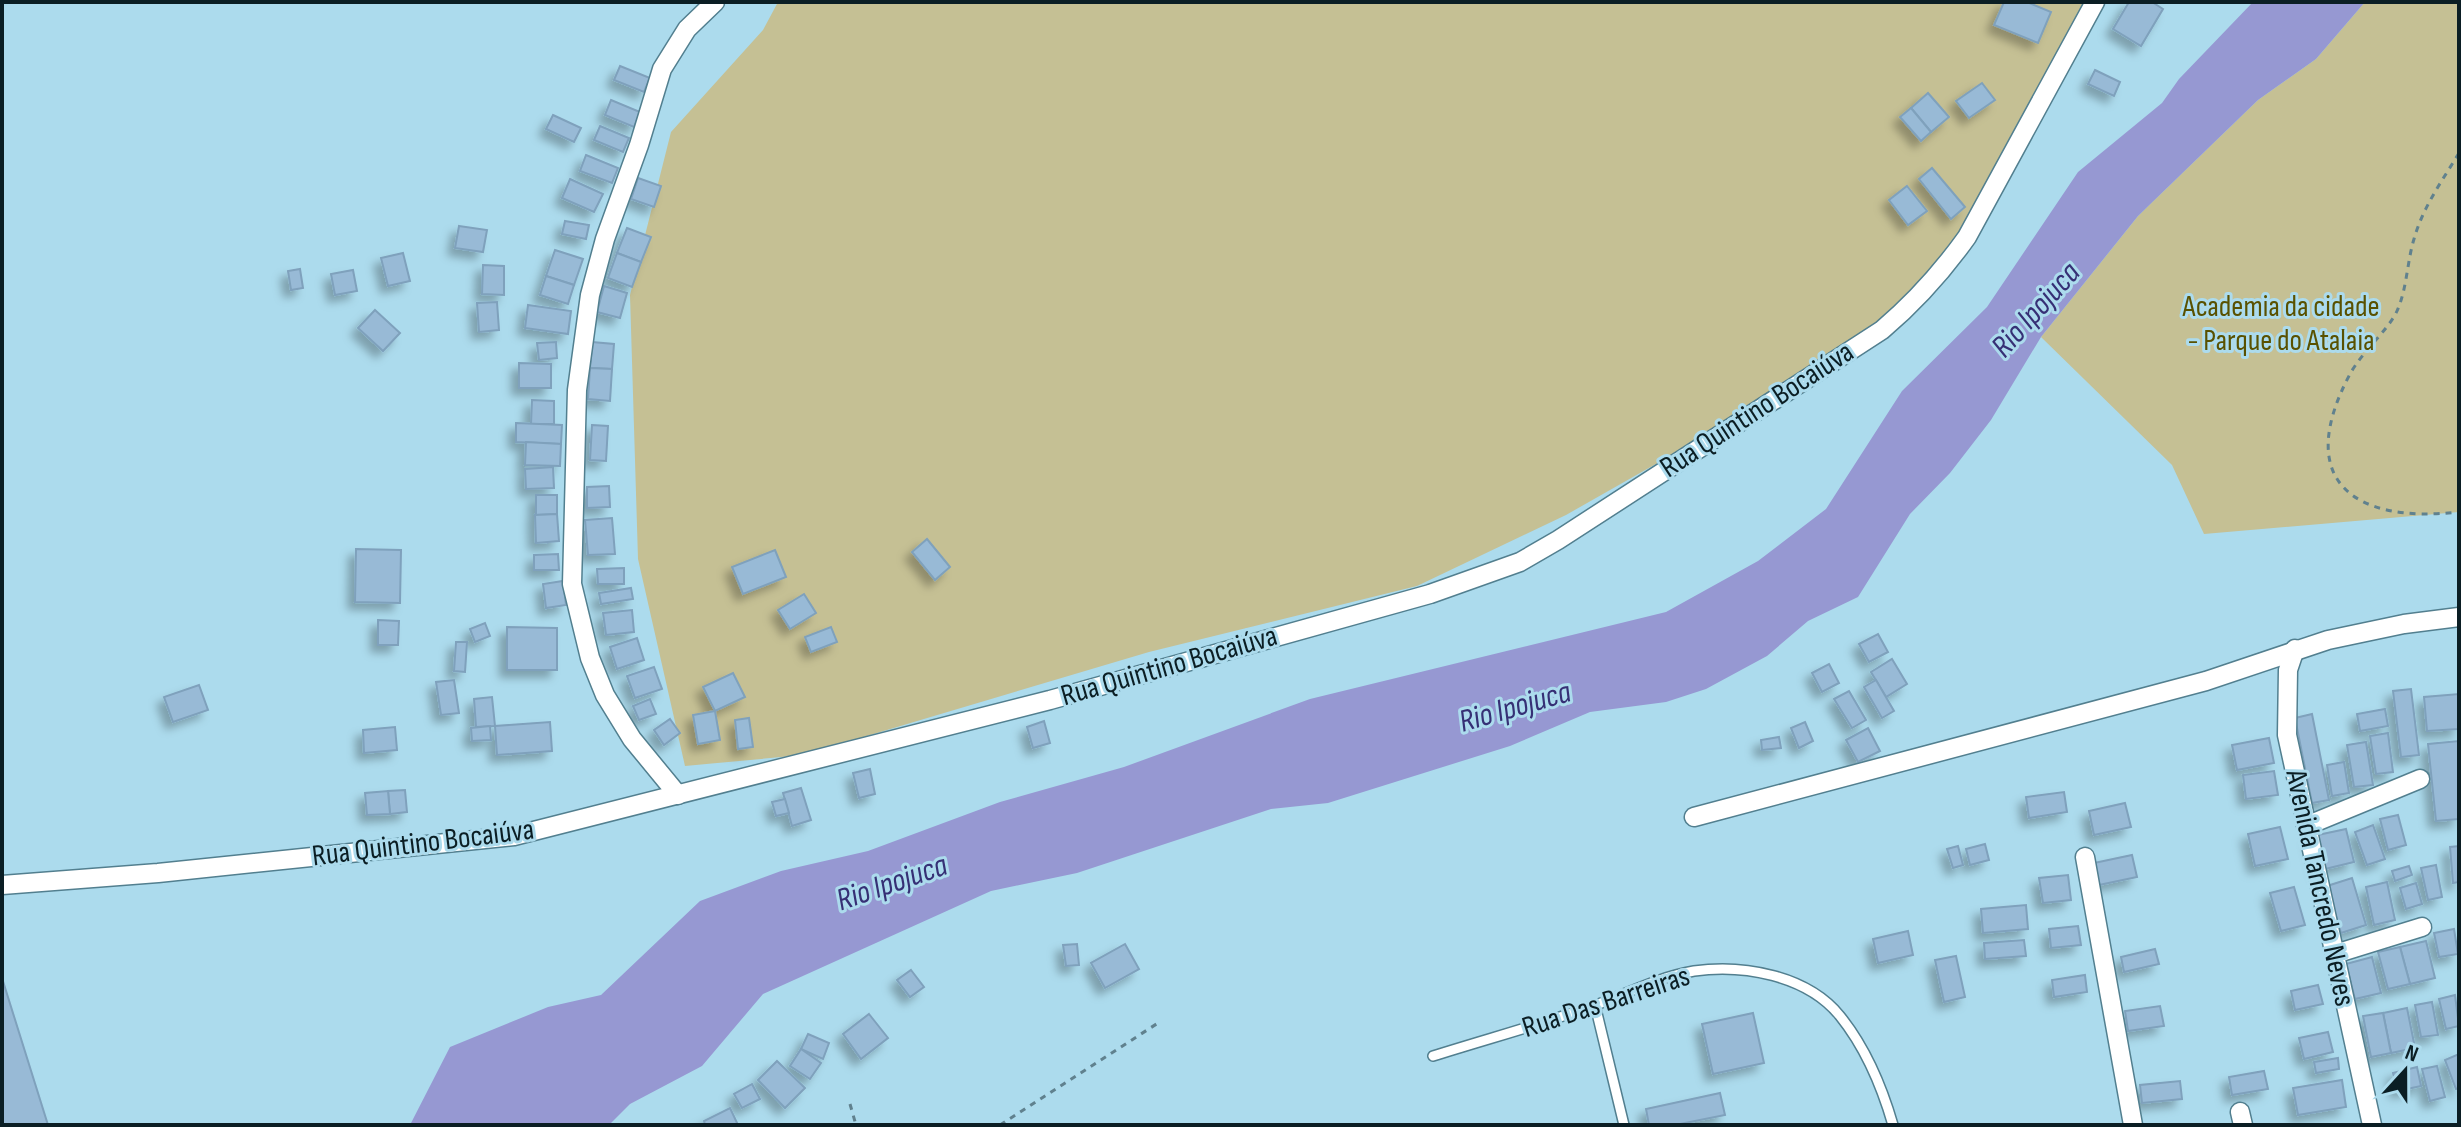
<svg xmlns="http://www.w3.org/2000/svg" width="2461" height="1127" viewBox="0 0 2461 1127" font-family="'Sofia Sans Condensed',sans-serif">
	<defs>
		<filter id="shadow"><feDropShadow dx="-7" dy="7" stdDeviation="4" flood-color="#0004"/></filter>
	</defs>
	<rect width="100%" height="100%" fill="#acdbed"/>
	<g fill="#c5c094">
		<path d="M778,2H2088L1956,246L1876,339L1566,515L1417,586L1149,652L803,755L685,766L638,559L630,295L671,132L763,30Z"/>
		<path d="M2365,2H2459V512L2204,534L2172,465L2041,337L2138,216L2258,100L2316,59Z"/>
	</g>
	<path fill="#9698d2" d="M2253,2H2365L2316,59L2258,100L2138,216L2041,337L1991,420L1950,473L1910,514L1858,597L1808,621L1767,656L1706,689L1666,702L1590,712L1510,746L1328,803L1271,809L1077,873L991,891L763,994L702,1066L630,1104L609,1125H410L450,1047L548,1007L601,995L700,901L781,871L868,851L1000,802L1124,767L1310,699L1666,612L1758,561L1826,509L1902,391L1987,307L2078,172L2162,103L2179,79Z"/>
	<g fill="#98bad6" stroke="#7fa1bc" stroke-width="2" filter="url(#shadow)">
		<path d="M2004,2H2027L2051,12L2038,43L1994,25Z"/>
		<path d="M2129,2H2152L2163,9L2141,46L2113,29Z"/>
		<path d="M620,66L650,78L644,92L614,80Z"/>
		<path d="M2095,70L2120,82L2114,96L2088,84Z"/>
		<path d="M1982,83L1995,100L1969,118L1956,101Z"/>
		<path d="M1928,93L1949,117L1931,132L1911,108Z"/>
		<path d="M611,100L640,112L634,127L605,115Z"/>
		<path d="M1911,108L1931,132L1921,141L1900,117Z"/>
		<path d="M553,115L581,128L574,142L546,129Z"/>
		<path d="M600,126L629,138L623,152L594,140Z"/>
		<path d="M586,155L618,168L612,183L580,171Z"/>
		<path d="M1932,168L1965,207L1951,219L1919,179Z"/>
		<path d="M638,178L661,186L654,207L631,199Z"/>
		<path d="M570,179L603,194L594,212L562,198Z"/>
		<path d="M1907,186L1927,211L1908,225L1889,200Z"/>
		<path d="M565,221L589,225L586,239L562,234Z"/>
		<path d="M459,226L487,230L483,252L455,248Z"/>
		<path d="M627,228L651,237L641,262L617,253Z"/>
		<path d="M555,250L583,259L574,285L546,276Z"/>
		<path d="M403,253L410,281L388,286L381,258Z"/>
		<path d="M617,253L641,262L632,287L608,278Z"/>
		<path d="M483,265L504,266V295L482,294Z"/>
		<path d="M300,269L303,288L291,290L288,271Z"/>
		<path d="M353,270L357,291L335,295L331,274Z"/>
		<path d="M546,276L574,285L568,304L540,295Z"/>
		<path d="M604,286L627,293L620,318L597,312Z"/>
		<path d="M497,302L499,330L479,332L477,303Z"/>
		<path d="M528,305L571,311L568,334L525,328Z"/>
		<path d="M375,310L400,333L383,351L358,328Z"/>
		<path d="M556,342L557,358L539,360L537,343Z"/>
		<path d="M592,342L614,344L612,369L590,368Z"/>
		<path d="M519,363L551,364V388H519Z"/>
		<path d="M590,368L612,369L610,401L588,399Z"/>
		<path d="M532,400L554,401V424H531Z"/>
		<path d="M516,423L562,425L561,444L516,442Z"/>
		<path d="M592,425L608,426L606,461L590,460Z"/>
		<path d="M526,442L561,444L560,466L525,465Z"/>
		<path d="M553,467L554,488L526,489L525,469Z"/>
		<path d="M609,486L610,507L587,508V487Z"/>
		<path d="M536,495H557V514L536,515Z"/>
		<path d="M557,514L559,541L536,543L535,515Z"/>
		<path d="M612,518L615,554L588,555L585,520Z"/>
		<path d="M927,539L950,567L935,580L912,552Z"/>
		<path d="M356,549L401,550L400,603L355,602Z"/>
		<path d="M775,550L786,577L743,594L732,567Z"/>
		<path d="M558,554L559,570H534V555Z"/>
		<path d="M624,568V584H598L597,569Z"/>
		<path d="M563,581L566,605L546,608L543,584Z"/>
		<path d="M631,588L633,599L601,604L599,593Z"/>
		<path d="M804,594L816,613L790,629L778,610Z"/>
		<path d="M632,610L634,632L606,635L603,613Z"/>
		<path d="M378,620L399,621L398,645H378Z"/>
		<path d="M485,623L490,636L475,642L470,629Z"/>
		<path d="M507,627L557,628V670H507Z"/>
		<path d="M831,627L837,642L811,652L805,637Z"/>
		<path d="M1878,634L1888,652L1869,662L1859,644Z"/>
		<path d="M637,638L644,660L617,669L610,647Z"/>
		<path d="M456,642H467L465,672L454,671Z"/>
		<path d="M1892,659L1907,684L1886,697L1871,672Z"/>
		<path d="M1829,664L1839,683L1822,692L1812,673Z"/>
		<path d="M654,667L662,689L635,698L627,676Z"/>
		<path d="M733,673L745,697L715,711L703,687Z"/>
		<path d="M454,680L459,713L441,715L436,682Z"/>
		<path d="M1876,680L1894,711L1882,718L1864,687Z"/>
		<path d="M199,685L208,710L173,722L164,697Z"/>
		<path d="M2411,689L2419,755L2401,757L2393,691Z"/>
		<path d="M1849,691L1866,720L1852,728L1834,699Z"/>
		<path d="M2459,694V729L2427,731L2424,697Z"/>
		<path d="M492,697L495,726L476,727L474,699Z"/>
		<path d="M650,699L656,714L639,720L633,706Z"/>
		<path d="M2385,709L2388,726L2360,731L2357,714Z"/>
		<path d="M715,711L720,740L698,744L693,715Z"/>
		<path d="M2312,714L2329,800L2312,803L2295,718Z"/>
		<path d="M749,718L753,747L738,749L735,720Z"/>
		<path d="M670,719L680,733L664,745L654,730Z"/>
		<path d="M1044,721L1050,743L1033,748L1027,727Z"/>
		<path d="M550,722L552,751L497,755L495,726Z"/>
		<path d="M1805,722L1813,741L1799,748L1791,728Z"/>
		<path d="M490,726L491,740L472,741L471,728Z"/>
		<path d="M395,727L397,750L364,753L363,730Z"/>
		<path d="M1868,728L1880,751L1858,762L1846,740Z"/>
		<path d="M2388,733L2393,772L2376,774L2370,736Z"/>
		<path d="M1779,737L1781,748L1762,750L1761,740Z"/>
		<path d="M2269,738L2274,763L2237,770L2232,745Z"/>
		<path d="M2459,741V819L2436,821L2428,744Z"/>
		<path d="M2366,742L2373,785L2354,787L2347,745Z"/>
		<path d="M2344,762L2349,793L2332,796L2327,765Z"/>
		<path d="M870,769L875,794L859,798L853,773Z"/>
		<path d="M2274,771L2278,795L2246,799L2243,775Z"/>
		<path d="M801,788L811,820L792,826L783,793Z"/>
		<path d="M405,790L407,812L390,814L388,791Z"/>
		<path d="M388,791L390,814L367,815L365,793Z"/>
		<path d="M2064,792L2067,812L2029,818L2026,797Z"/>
		<path d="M785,799L789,813L776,816L772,802Z"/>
		<path d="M2125,803L2131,827L2094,835L2089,811Z"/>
		<path d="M2398,815L2406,845L2388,850L2380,819Z"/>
		<path d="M2373,825L2385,859L2367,865L2355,832Z"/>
		<path d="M2280,827L2288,859L2255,866L2248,834Z"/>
		<path d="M2346,829L2354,862L2321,870L2313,836Z"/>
		<path d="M1985,844L1989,860L1970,865L1966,849Z"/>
		<path d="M1958,846L1963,865L1953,868L1947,849Z"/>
		<path d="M2459,846V882L2453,883L2450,847Z"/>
		<path d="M2132,855L2137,877L2099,885L2094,863Z"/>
		<path d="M2436,865L2442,897L2428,900L2421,868Z"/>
		<path d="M2409,866L2412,875L2395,881L2392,871Z"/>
		<path d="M2068,875L2071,900L2043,903L2039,878Z"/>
		<path d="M2352,878L2366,925L2341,933L2327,886Z"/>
		<path d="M2387,882L2395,920L2374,925L2366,887Z"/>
		<path d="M2416,883L2422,904L2406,909L2400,888Z"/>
		<path d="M2294,887L2305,925L2281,931L2270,893Z"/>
		<path d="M2026,905L2028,929L1983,933L1981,909Z"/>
		<path d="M2078,926L2081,945L2051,948L2049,929Z"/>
		<path d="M2454,929L2458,954L2439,957L2434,933Z"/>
		<path d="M1908,931L1913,955L1878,963L1873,939Z"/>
		<path d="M2024,940L2026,956L1985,959L1984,943Z"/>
		<path d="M2426,941L2435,978L2410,984L2400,947Z"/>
		<path d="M1077,944L1079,965L1066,966L1063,945Z"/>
		<path d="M1125,944L1139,969L1105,988L1091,963Z"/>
		<path d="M2400,947L2410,984L2388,989L2378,952Z"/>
		<path d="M2155,949L2159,964L2124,972L2121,957Z"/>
		<path d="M1956,956L1965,997L1944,1002L1935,960Z"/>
		<path d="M2372,957L2381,993L2355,999L2346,964Z"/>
		<path d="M911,970L924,987L910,997L897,980Z"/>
		<path d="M2085,975L2087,992L2054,997L2052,980Z"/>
		<path d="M2,978L48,1125H2Z"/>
		<path d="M2318,985L2323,1004L2295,1010L2291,991Z"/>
		<path d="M2455,995L2459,1026L2446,1029L2439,999Z"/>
		<path d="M2432,1002L2438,1035L2421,1037L2415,1005Z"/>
		<path d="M2160,1006L2164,1026L2128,1031L2125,1011Z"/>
		<path d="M2407,1008L2415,1048L2391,1053L2383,1013Z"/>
		<path d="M1753,1013L1764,1063L1713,1074L1702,1024Z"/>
		<path d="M2383,1013L2391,1053L2371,1057L2363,1016Z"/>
		<path d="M869,1014L888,1038L861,1059L843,1034Z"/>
		<path d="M2328,1032L2333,1052L2304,1059L2299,1038Z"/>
		<path d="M808,1034L829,1043L823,1059L801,1049Z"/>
		<path d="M801,1049L821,1063L810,1079L790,1066Z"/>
		<path d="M2459,1054V1088L2456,1089L2445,1060Z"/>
		<path d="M2338,1058L2339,1069L2316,1073L2314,1062Z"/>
		<path d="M777,1061L805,1088L785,1108L758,1080Z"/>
		<path d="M2437,1066L2445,1097L2430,1101L2422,1069Z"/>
		<path d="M2417,1067L2421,1086L2398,1091L2393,1073Z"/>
		<path d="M2264,1071L2268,1089L2232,1095L2229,1077Z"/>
		<path d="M2342,1080L2346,1107L2298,1115L2293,1088Z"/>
		<path d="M2180,1081L2182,1099L2142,1103L2140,1085Z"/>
		<path d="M752,1084L760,1099L742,1108L734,1094Z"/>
		<path d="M1720,1093L1725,1115L1675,1125H1649L1646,1109Z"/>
		<path d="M730,1108L738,1125H705L704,1121Z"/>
	</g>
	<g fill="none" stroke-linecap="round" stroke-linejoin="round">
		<defs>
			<g id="lane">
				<path d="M1595,1005L1624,1125"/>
				<path d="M1433,1056C1487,1039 1542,1024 1596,1005C1628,993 1659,977 1694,971C1742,964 1807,975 1840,1016C1865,1047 1882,1087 1893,1125"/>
			</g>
			<g id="street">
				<path d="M2295,649L2288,670L2287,735L2372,1125"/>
				<path d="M678,795L632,739L605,695L590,658L572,584L577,390L590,295L605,239L639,145L662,69L687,29L715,2"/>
				<path d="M1694,817L2206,681L2328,640L2404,624L2459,617"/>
				<path d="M2306,826L2420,779"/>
				<path d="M2085,857L2133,1125"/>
				<path d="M2,885L158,873L514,836L1050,700L1430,594L1520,562L1558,540L1882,330C1915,302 1942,272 1967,237L2095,2"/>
				<path d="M2335,954L2422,927"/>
				<path d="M2240,1112L2243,1125"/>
			</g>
		</defs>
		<use href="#lane" stroke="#527f8f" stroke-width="12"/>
		<use href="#street" stroke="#527f8f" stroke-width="21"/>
		<g stroke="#60818e" stroke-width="3" stroke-dasharray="6 6" stroke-linecap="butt">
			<path d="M2459,153C2442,181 2423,207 2414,239C2407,262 2407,289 2397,311C2389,329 2362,352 2350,374C2293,481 2354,524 2459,512"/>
			<path d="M850,1104L856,1125"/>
			<path d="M1000,1125L1158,1023"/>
		</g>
		<use href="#lane" stroke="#fff" stroke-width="9"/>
		<use href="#street" stroke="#fff" stroke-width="18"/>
	</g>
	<g text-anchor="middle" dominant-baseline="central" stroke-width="6" stroke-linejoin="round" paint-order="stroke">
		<g font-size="30" fill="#595100" stroke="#acdbed">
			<text x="2281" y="307">Academia da cidade<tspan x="2281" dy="34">- Parque do Atalaia</tspan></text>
		</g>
		<g font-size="30" fill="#0b1e24" stroke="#acdbed">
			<text transform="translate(1757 410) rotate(-33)">Rua Quintino Bocaiúva</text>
			<text transform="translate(1169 666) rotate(-16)">Rua Quintino Bocaiúva</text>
			<text transform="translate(423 843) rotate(-7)">Rua Quintino Bocaiúva</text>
			<text transform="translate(2320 888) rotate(78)">Avenida Tancredo Neves</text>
			<text transform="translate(1606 1002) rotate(-18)">Rua Das Barreiras</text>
		</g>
		<g font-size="32" font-style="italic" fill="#363075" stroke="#acdbed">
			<text transform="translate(2036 310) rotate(-48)">Rio Ipojuca</text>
			<text transform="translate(1515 707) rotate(-16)">Rio Ipojuca</text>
			<text transform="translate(892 883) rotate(-19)">Rio Ipojuca</text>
		</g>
	</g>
	<rect width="2461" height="1127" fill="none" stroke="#0b1e24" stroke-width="8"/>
	<g transform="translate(2405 1071) rotate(21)" stroke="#acdbed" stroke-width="6" paint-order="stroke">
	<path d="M0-6L14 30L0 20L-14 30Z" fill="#0b1e24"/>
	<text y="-12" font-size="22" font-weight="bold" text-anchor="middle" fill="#0b1e24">N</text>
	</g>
</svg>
